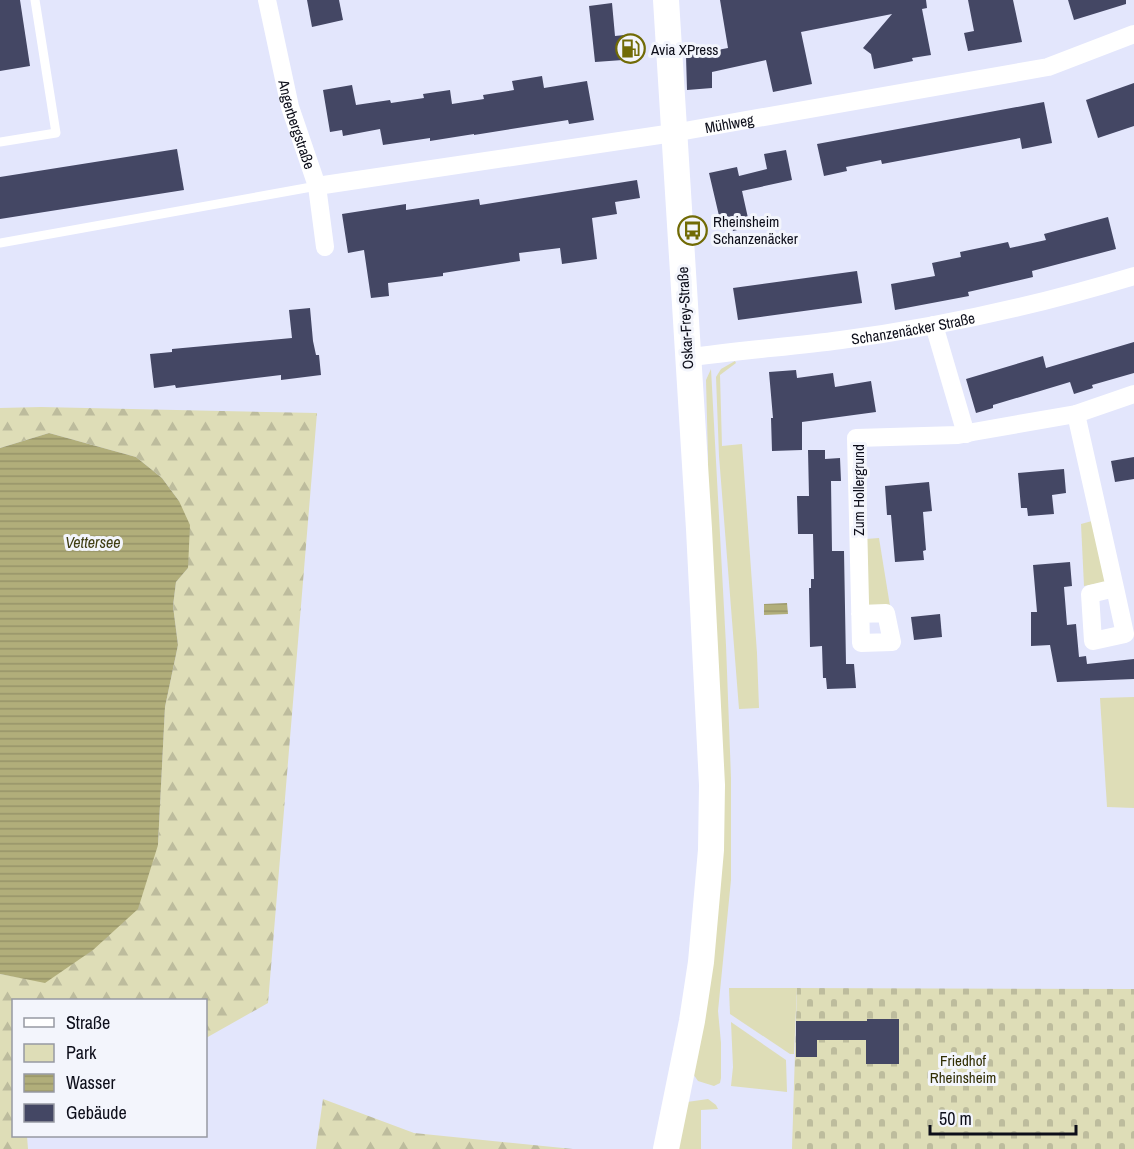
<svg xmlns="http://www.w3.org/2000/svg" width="1134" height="1149" viewBox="0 0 1134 1149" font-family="'Archivo Narrow',sans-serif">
	<defs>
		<pattern id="forest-firs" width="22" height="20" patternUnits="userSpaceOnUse" patternTransform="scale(1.5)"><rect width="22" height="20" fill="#deddb7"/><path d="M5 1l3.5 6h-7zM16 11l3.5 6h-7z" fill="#bdbc9d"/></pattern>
		<pattern id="cemetery-stones" width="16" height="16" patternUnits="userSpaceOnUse" patternTransform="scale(1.5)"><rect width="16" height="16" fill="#deddb7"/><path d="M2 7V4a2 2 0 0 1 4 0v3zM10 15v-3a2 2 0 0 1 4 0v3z" fill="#bdbc9d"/></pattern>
		<pattern id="water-rules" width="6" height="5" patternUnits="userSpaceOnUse" patternTransform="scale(1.5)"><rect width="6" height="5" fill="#b1ae7a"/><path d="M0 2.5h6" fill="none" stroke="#979469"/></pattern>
	</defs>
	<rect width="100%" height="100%" fill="#e3e6fc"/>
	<g fill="#deddb7">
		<path d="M735,361L736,363L720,375L722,446L742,444L757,653L759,708L739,709L719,456L716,377L721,369Z"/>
		<path d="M711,369L726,645L731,778V880L718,1011L721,1043V1078L720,1083L714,1086L698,1081L691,1071L699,1028L708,457L706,380Z"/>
		<path d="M1092,521L1106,582L1084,586L1081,524Z"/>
		<path d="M879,538L890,606L867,607L866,539Z"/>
		<path d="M1134,697V808L1107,807L1100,698Z"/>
		<path d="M729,988H797L794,1054H790L730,1014Z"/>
		<path d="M731,1022L786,1060L787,1092L731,1086L733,1067Z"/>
		<path d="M708,1099L716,1105L718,1109L701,1110V1149H675L687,1102Z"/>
	</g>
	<g fill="url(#forest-firs)">
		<path d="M41,407L317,413L268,1003L206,1038V1000H14V1136H27L28,1149H0V974L45,982L158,845L165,707L178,645L173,606L176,582L188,568L179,501L162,478L136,457L49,433L0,448V408Z"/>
		<path d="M323,1099L414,1133L573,1149H316Z"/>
	</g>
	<path fill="url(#cemetery-stones)" d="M797,988L1134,989V1149H792Z"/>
	<g fill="url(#water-rules)">
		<path d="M49,433L136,457L162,478L179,501L190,525L188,568L176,582L173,606L178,645L165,707L158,845L138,909L93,950L45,983L0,974V448Z"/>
		<path d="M787,603L788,614L764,615V604Z"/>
	</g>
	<g fill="#444764">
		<path d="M0,0H20L30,66L0,71Z"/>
		<path d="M307,0H339L343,20L312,27Z"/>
		<path d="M720,0H926L927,8L922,9L931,55L912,58L913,61L874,69L871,54L863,48L892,14L801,32L812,84L773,92L766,60L712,72V88L687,90L686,56L728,48Z"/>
		<path d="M968,0H1013L1022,42L968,51L964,33L974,31Z"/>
		<path d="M1068,0H1126V4L1074,20Z"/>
		<path d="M612,3L615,36L634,34L637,59L595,62L589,6Z"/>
		<path d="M542,76L544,88L587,81L594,120L569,124L568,120L474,135V134L430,141V138L383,145L380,129L343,136L342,130L330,132L323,90L352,85L356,105L390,100L391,103L424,98L423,94L450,90L452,104L484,99L483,95L514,90L512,81Z"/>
		<path d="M1134,83V126L1098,138L1086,100Z"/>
		<path d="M1044,102L1052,143L1022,149L1020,138L882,164L881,160L846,167L847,171L824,176L817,144Z"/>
		<path d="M177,149L184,190L0,219V177Z"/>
		<path d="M786,150L792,180L742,191L750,227L733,231L730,218L720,220L709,173L737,167L739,176L767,169L764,154Z"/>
		<path d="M637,180L640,198L615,202L617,214L592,218L597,259L562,264L560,248L519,253L520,261L443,273V276L388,283L389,296L371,298L364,250L348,253L342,214L406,204V210L479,199L480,205Z"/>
		<path d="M1108,217L1116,249L1032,271L1033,277L968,292L969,296L895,310L891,284L935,276L932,263L961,257L960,252L1008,242L1010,248L1046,240L1044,234Z"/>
		<path d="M857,271L862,303L738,320L733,288Z"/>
		<path d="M310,308L313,341L316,355H319L321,375L281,380V375L176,388L175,385L154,388L150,354L172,352V349L292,338L289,310Z"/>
		<path d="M1134,342V373L1092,385L1093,388L1074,394L1070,382L993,405V408L976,413L966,379L1043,356L1046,368Z"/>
		<path d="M796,370L797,378L833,373L835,387L871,381L876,412L802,422V450L772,451L771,418H773L769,372Z"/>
		<path d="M808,450H825V459L840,458L841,481H831L832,551H844L846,664H854L856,688L827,689L826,678H823L822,646L810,647L809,588H811V579H814L813,534H798L797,496H809Z"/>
		<path d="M1134,457V479L1115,482L1111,461Z"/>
		<path d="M1064,469L1066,493L1052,495L1054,514L1028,516L1027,508H1021L1018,473Z"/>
		<path d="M929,482L932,511L923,512L926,550L923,551L924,560L895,562L891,515H887L885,486Z"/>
		<path d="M1070,562L1072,586L1064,587L1067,625L1076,624L1079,657L1086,656L1087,664L1134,659V679L1057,682L1050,645L1031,646V612H1037L1033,565Z"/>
		<path d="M940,614L942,637L914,640L911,617Z"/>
		<path d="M867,1019H899V1064H866V1040H817V1057H796V1021H867Z"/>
	</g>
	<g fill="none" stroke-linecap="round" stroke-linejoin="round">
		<g stroke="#fff" stroke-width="9">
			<path d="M0,142L56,133L35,0"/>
			<path d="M0,243L317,186"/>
		</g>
		<g stroke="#fff" stroke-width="18">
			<path id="s1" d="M267,0L290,107L317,186L325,247"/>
			<path id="s2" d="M317,186L673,133L1048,67L1134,34"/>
			<path d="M934,325L966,434"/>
			<path id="s3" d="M687,358C738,350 790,347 841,340C940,327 1038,305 1134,276"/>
			<path d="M1076,414L1115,588L1090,594L1093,641L1125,634L1115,588"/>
			<path d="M860,614L886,613L892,642L861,643L856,438L958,435L973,432L1076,414L1134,394"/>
		</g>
		<path stroke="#fff" stroke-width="26" d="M666,1149L692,1021L701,962L711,850L712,785L699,529L666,0"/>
	</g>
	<defs>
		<symbol id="fuel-ring" viewBox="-11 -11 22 22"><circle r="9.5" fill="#f3f5fc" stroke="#716b06" stroke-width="1.5"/><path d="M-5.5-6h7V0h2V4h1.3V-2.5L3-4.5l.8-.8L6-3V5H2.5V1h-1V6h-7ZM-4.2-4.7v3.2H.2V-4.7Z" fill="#716b06"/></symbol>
		<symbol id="bus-ring" viewBox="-11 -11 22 22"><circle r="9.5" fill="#f3f5fc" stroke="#716b06" stroke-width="1.5"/><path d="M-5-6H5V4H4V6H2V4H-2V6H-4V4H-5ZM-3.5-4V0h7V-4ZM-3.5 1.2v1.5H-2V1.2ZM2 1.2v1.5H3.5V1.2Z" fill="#716b06"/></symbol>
	</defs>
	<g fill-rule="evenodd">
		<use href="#fuel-ring" x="614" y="32" width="33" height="33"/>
		<use href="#bus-ring" x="676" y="214" width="33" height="33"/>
	</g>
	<g text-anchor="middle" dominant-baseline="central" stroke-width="6" stroke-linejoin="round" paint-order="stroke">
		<g font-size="15" fill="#0d0e1a" stroke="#f3f5fc" text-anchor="start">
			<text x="651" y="49">Avia XPress</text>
			<text x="713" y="221">Rheinsheim<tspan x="713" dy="17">Schanzenäcker</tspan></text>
		</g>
		<g font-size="15" fill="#0d0e1a" stroke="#f3f5fc">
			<text stroke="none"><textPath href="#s1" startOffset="128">Angerbergstraße</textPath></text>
			<text stroke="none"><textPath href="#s2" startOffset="417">Mühlweg</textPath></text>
			<text transform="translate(685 318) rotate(-93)">Oskar-Frey-Straße</text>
			<text stroke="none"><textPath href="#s3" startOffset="228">Schanzenäcker Straße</textPath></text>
			<text transform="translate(858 490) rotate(-90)">Zum Hollergrund</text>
		</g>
		<g font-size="15" fill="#302d02" stroke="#f3f5fc">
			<text x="963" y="1060">Friedhof<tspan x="963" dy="17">Rheinsheim</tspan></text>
		</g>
		<g font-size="16" font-style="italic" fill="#413f15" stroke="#f3f5fc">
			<text x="93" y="542">Vettersee</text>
		</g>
	</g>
	<rect x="12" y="999" width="195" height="138" fill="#f3f5fc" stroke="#9799a2" stroke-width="1.5"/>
	<rect x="24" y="1018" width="30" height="9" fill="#ffffff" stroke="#9799a2" stroke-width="1.5"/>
	<text x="66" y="1029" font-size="18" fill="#0d0e1a">Straße</text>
	<rect x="24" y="1044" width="30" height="18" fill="#deddb7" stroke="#9799a2" stroke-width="1.5"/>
	<text x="66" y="1059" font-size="18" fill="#0d0e1a">Park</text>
	<rect x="24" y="1074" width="30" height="18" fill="url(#water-rules)" stroke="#9799a2" stroke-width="1.5"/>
	<text x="66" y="1089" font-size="18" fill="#0d0e1a">Wasser</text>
	<rect x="24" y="1104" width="30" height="18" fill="#444764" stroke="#9799a2" stroke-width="1.5"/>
	<text x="66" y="1119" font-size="18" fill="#0d0e1a">Gebäude</text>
	<path d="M930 1125v9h146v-9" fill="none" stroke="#0d0e1a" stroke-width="3"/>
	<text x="939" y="1125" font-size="18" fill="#0d0e1a" stroke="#f3f5fc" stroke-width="4.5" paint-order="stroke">50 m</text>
</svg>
